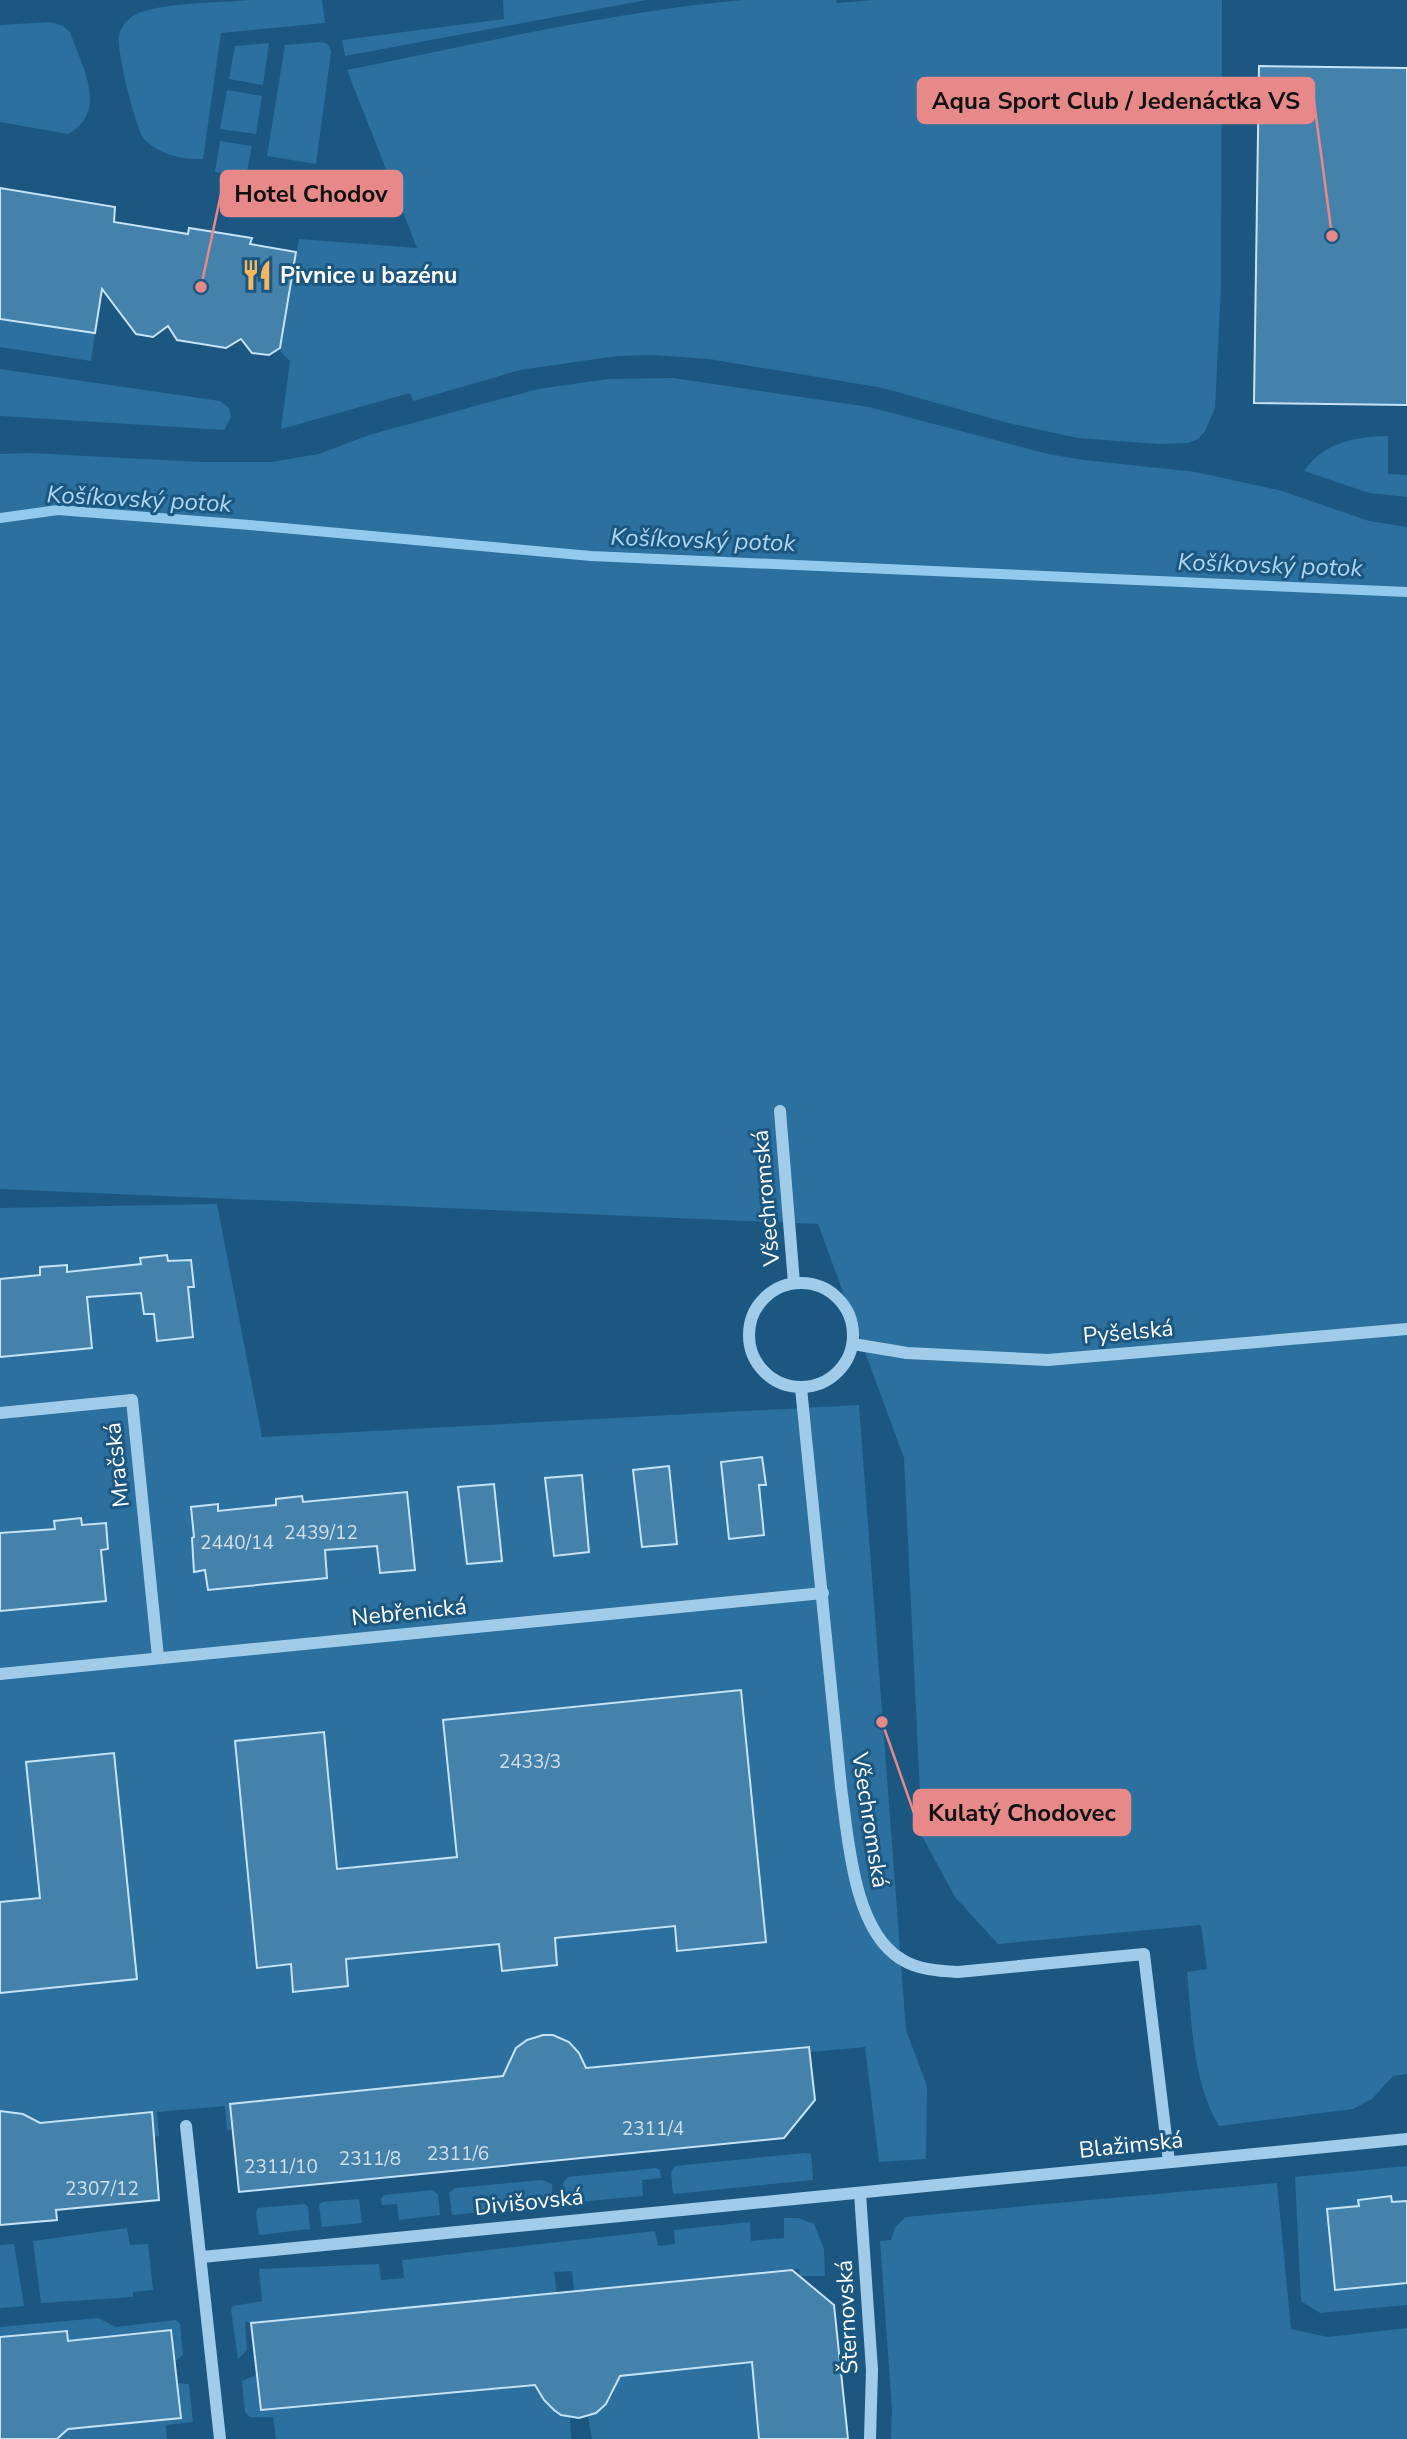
<svg xmlns="http://www.w3.org/2000/svg" width="1407" height="2439" viewBox="0 0 1407 2439" font-family="'Nunito Sans',sans-serif">
	<rect width="100%" height="100%" fill="#1c5781"/>
	<g fill="#2b709e">
		<path d="M250,0H322L325,23L221,33L203,159C183,160 158,154 144,139C136,130 116,49 119,36C120,29 125,23 130,18C150,2 221,3 250,0Z"/>
		<path d="M503,0H646L345,56L342,40L504,19Z"/>
		<path d="M742,0H836L837,3L874,0H1222L1221,286L1215,408L1205,431L1198,439L1188,443L1159,444L1078,438L1008,423L883,388L709,359L652,355L617,356L520,370L413,401L410,393L281,429L290,361L280,351L299,239L417,248L347,70C478,44 609,12 742,0Z"/>
		<path d="M50,22L63,26L70,32C81,65 110,111 68,134L0,122V25Z"/>
		<path d="M322,42L329,45L331,52L316,164L267,156L285,45Z"/>
		<path d="M269,43L263,85L229,79L235,46Z"/>
		<path d="M227,90L262,96L256,134L220,129Z"/>
		<path d="M220,141L252,146L246,177L215,172Z"/>
		<path d="M0,319L95,333L91,361L0,347Z"/>
		<path d="M0,369L220,401L229,408L231,417L224,430L0,416Z"/>
		<path d="M673,378L869,407L1048,454L1084,460L1196,472L1282,491L1369,521L1407,527V2074L1393,2076L1372,2099L1353,2109L1219,2126C1192,2081 1192,2023 1187,1972L1207,1969L1201,1925L998,1944L955,1897L922,1836L904,1458L818,1224L0,1189V454L30,453L199,462H271L319,454L369,435L538,389L608,379Z"/>
		<path d="M1388,436V474L1407,475V497L1369,493L1304,471C1324,442 1355,437 1388,436Z"/>
		<path d="M217,1204L262,1437L859,1405L906,2030L927,2086L926,2159L879,2162L865,2047L810,2052L809,2046L585,2068C568,2019 507,2027 507,2076L230,2103L232,2129L227,2131L225,2106L157,2112L159,2136L153,2137L150,2112L38,2123L23,2113L0,2112V1208Z"/>
		<path d="M804,2153L811,2154L813,2180L673,2194L671,2172L675,2166Z"/>
		<path d="M1407,2166V2201L1392,2202L1390,2196L1358,2200L1359,2206L1327,2209L1407,2283V2305L1320,2313L1301,2301L1295,2177Z"/>
		<path d="M656,2168L660,2170L661,2178L642,2180L643,2196L566,2203L563,2183L568,2177Z"/>
		<path d="M542,2180L552,2184L553,2205L452,2215L449,2193L455,2188Z"/>
		<path d="M1277,2183L1291,2329L1328,2337L1407,2328V2439H891L892,2410L880,2241L891,2240L895,2228L905,2217Z"/>
		<path d="M432,2190L438,2194L440,2215L399,2220L397,2204L382,2205L381,2199L384,2195Z"/>
		<path d="M359,2199L362,2223L322,2227L319,2205L322,2202Z"/>
		<path d="M305,2204L308,2207L310,2229L259,2235L256,2213L258,2208Z"/>
		<path d="M784,2218H798L814,2224L824,2249L825,2276H800L799,2269L574,2292L572,2271L554,2272L557,2294L251,2323L245,2322L247,2350L238,2359L231,2309L233,2306L262,2301L259,2269L379,2264L381,2280L404,2278L402,2260L655,2231L658,2246L675,2244L674,2230L750,2222L751,2241L784,2238Z"/>
		<path d="M127,2228L130,2245L148,2244L153,2290L133,2292V2297L41,2303L33,2241Z"/>
		<path d="M14,2244L24,2306L0,2308V2245Z"/>
		<path d="M98,2318L116,2327L176,2320L180,2324L183,2355L175,2361L171,2330L68,2341L67,2331L0,2337V2327Z"/>
		<path d="M752,2362L759,2439H592L588,2416C605,2410 617,2396 616,2377Z"/>
		<path d="M256,2375L261,2410L538,2385C543,2402 552,2412 570,2417L571,2439H276L273,2417H250L245,2412L242,2381Z"/>
		<path d="M176,2383L189,2384L193,2422L166,2425L167,2439H57L67,2429L180,2418Z"/>
	</g>
	<g fill="none" stroke-linecap="round" stroke-linejoin="round">
		<path stroke="#93c9ec" stroke-width="10" d="M0,518L58,510L261,526L591,556L1407,592"/>
	</g>
	<g fill="#4481ab" stroke="#c5e3f7" stroke-width="2">
		<path d="M1259,66L1407,68V405L1254,403Z"/>
		<path d="M0,188L115,207L114,222L188,234L189,228L252,238L250,244L296,252L280,348L269,355L252,353L241,339L226,348L177,340L168,326L153,337L136,334L102,289L95,333L0,319Z"/>
		<path d="M167,1255L168,1261L191,1260L194,1287H188L193,1337L157,1341L154,1314H144L141,1293L87,1297L92,1348L0,1357V1279L40,1275V1267L67,1265V1272L141,1264L140,1258Z"/>
		<path d="M762,1457L766,1485H759L764,1535L729,1539L721,1462Z"/>
		<path d="M669,1466L677,1544L642,1547L633,1470Z"/>
		<path d="M582,1475L589,1552L554,1556L545,1478Z"/>
		<path d="M494,1484L502,1561L467,1564L458,1487Z"/>
		<path d="M407,1492L415,1570L380,1573L377,1546L325,1550L327,1578L208,1590L205,1570L194,1572L192,1538L194,1537L191,1507L218,1504V1511L276,1505V1499L302,1496L303,1502Z"/>
		<path d="M81,1518L82,1525L106,1523L108,1549L101,1550L106,1601L0,1611V1533L55,1529L54,1521Z"/>
		<path d="M741,1690L766,1942L677,1951L675,1926L555,1938L557,1965L502,1971L499,1944L346,1959L348,1986L293,1992L291,1964L257,1968L235,1741L324,1732L337,1869L457,1857L443,1720Z"/>
		<path d="M114,1753L137,1979L0,1993V1902L40,1898L26,1762Z"/>
		<path d="M543,2035H553L569,2042L579,2053L586,2068L809,2047L815,2100L784,2138L239,2192L230,2104L503,2076L516,2048L527,2040Z"/>
		<path d="M0,2111L23,2114L40,2123L152,2112L159,2200L56,2210L57,2220L0,2225Z"/>
		<path d="M1391,2196L1392,2202L1407,2201V2283L1335,2290L1327,2209L1359,2206L1358,2200Z"/>
		<path d="M792,2270L834,2305L848,2439H759L752,2362L620,2376L606,2404L596,2413L579,2418L561,2415L554,2410L544,2400L535,2385L261,2410L251,2323Z"/>
		<path d="M171,2330L181,2418L68,2429L57,2439H0V2337L67,2331L68,2341Z"/>
	</g>
	<g fill="none" stroke-linecap="round" stroke-linejoin="round">
		<g stroke="#a0ccea" stroke-width="12">
			<path d="M780,1111L794,1283"/>
			<circle cx="801" cy="1335" r="52"/>
			<path d="M853,1344L907,1353L1048,1360L1407,1329"/>
			<path d="M801,1388L841,1787C848,1837 853,1930 901,1959C918,1970 939,1971 958,1972L1144,1954L1169,2162"/>
			<path d="M0,1413L132,1400L158,1657"/>
			<path d="M0,1674L823,1593"/>
			<path d="M186,2126L220,2439"/>
			<path d="M860,2193L872,2370L870,2439"/>
			<path d="M202,2257C603,2215 1006,2181 1407,2139"/>
		</g>
	</g>
	<defs>
		<symbol id="restaurant-bare" viewBox="-9 -9 18 18"><path d="M-5-6h1v4h1v-4h1v4h1v-4h1v5L-1.5 .5V6h-2V.5L-5-1ZM5-6V6H3V1.5H1.5Q1.5-4 5-6Z" fill="#fab65e" stroke="#1c5781" stroke-width="2.5" paint-order="stroke"/></symbol>
	</defs>
	<g fill-rule="evenodd">
		<use href="#restaurant-bare" x="235" y="253" width="44" height="44"/>
	</g>
	<g text-anchor="middle" dominant-baseline="central" stroke-width="6" stroke-linejoin="round" paint-order="stroke">
		<g font-size="19" fill="#d0e0ea">
			<text x="321" y="1533">2439/12</text>
			<text x="237" y="1543">2440/14</text>
			<text x="530" y="1762">2433/3</text>
			<text x="653" y="2129">2311/4</text>
			<text x="458" y="2154">2311/6</text>
			<text x="370" y="2159">2311/8</text>
			<text x="281" y="2167">2311/10</text>
			<text x="102" y="2189">2307/12</text>
		</g>
		<g font-size="23" font-weight="bold" fill="#fff" stroke="#1c5781" text-anchor="start">
			<text x="280" y="275">Pivnice u bazénu</text>
		</g>
		<g font-size="23" fill="#fff" stroke="#1c5781">
			<text transform="translate(766 1198) rotate(-95)">Všechromská</text>
			<text transform="translate(1128 1332) rotate(-5)">Pyšelská</text>
			<text transform="translate(117 1465) rotate(-96)">Mračská</text>
			<text transform="translate(409 1612) rotate(-6)">Nebřenická</text>
			<text transform="translate(870 1820) rotate(81)">Všechromská</text>
			<text transform="translate(1131 2145) rotate(-6)">Blažimská</text>
			<text transform="translate(529 2202) rotate(-6)">Divišovská</text>
			<text transform="translate(847 2317) rotate(-93)">Šternovská</text>
		</g>
		<g font-size="24" font-style="italic" fill="#acd6f1" stroke="#1c5781">
			<text transform="translate(139 499) rotate(3)">Košíkovský potok</text>
			<text transform="translate(703 540) rotate(2)">Košíkovský potok</text>
			<text transform="translate(1270 565) rotate(2)">Košíkovský potok</text>
		</g>
	</g>
	<path fill="none" stroke="#e88989" stroke-width="2.5" d="M1332 236L1314 101M201 287L221 194M882 1722L914 1813"/>
	<g fill="#e88989" stroke="#1c5781" stroke-width="2.5">
		<circle cx="1332" cy="236" r="7"/>
		<circle cx="201" cy="287" r="7"/>
		<circle cx="882" cy="1722" r="7"/>
	</g>
	<g fill="#e88989" stroke="#e88989" stroke-width="2.5">
		<rect x="918" y="78" width="396" height="45" rx="7"/>
		<rect x="221" y="171" width="181" height="45" rx="7"/>
		<rect x="914" y="1790" width="216" height="45" rx="7"/>
	</g>
	<g font-size="24" text-anchor="middle" font-weight="bold" fill="#111">
		<text x="1116" y="109">Aqua Sport Club / Jedenáctka VS</text>
		<text x="311" y="202">Hotel Chodov</text>
		<text x="1022" y="1821">Kulatý Chodovec</text>
	</g>
</svg>
